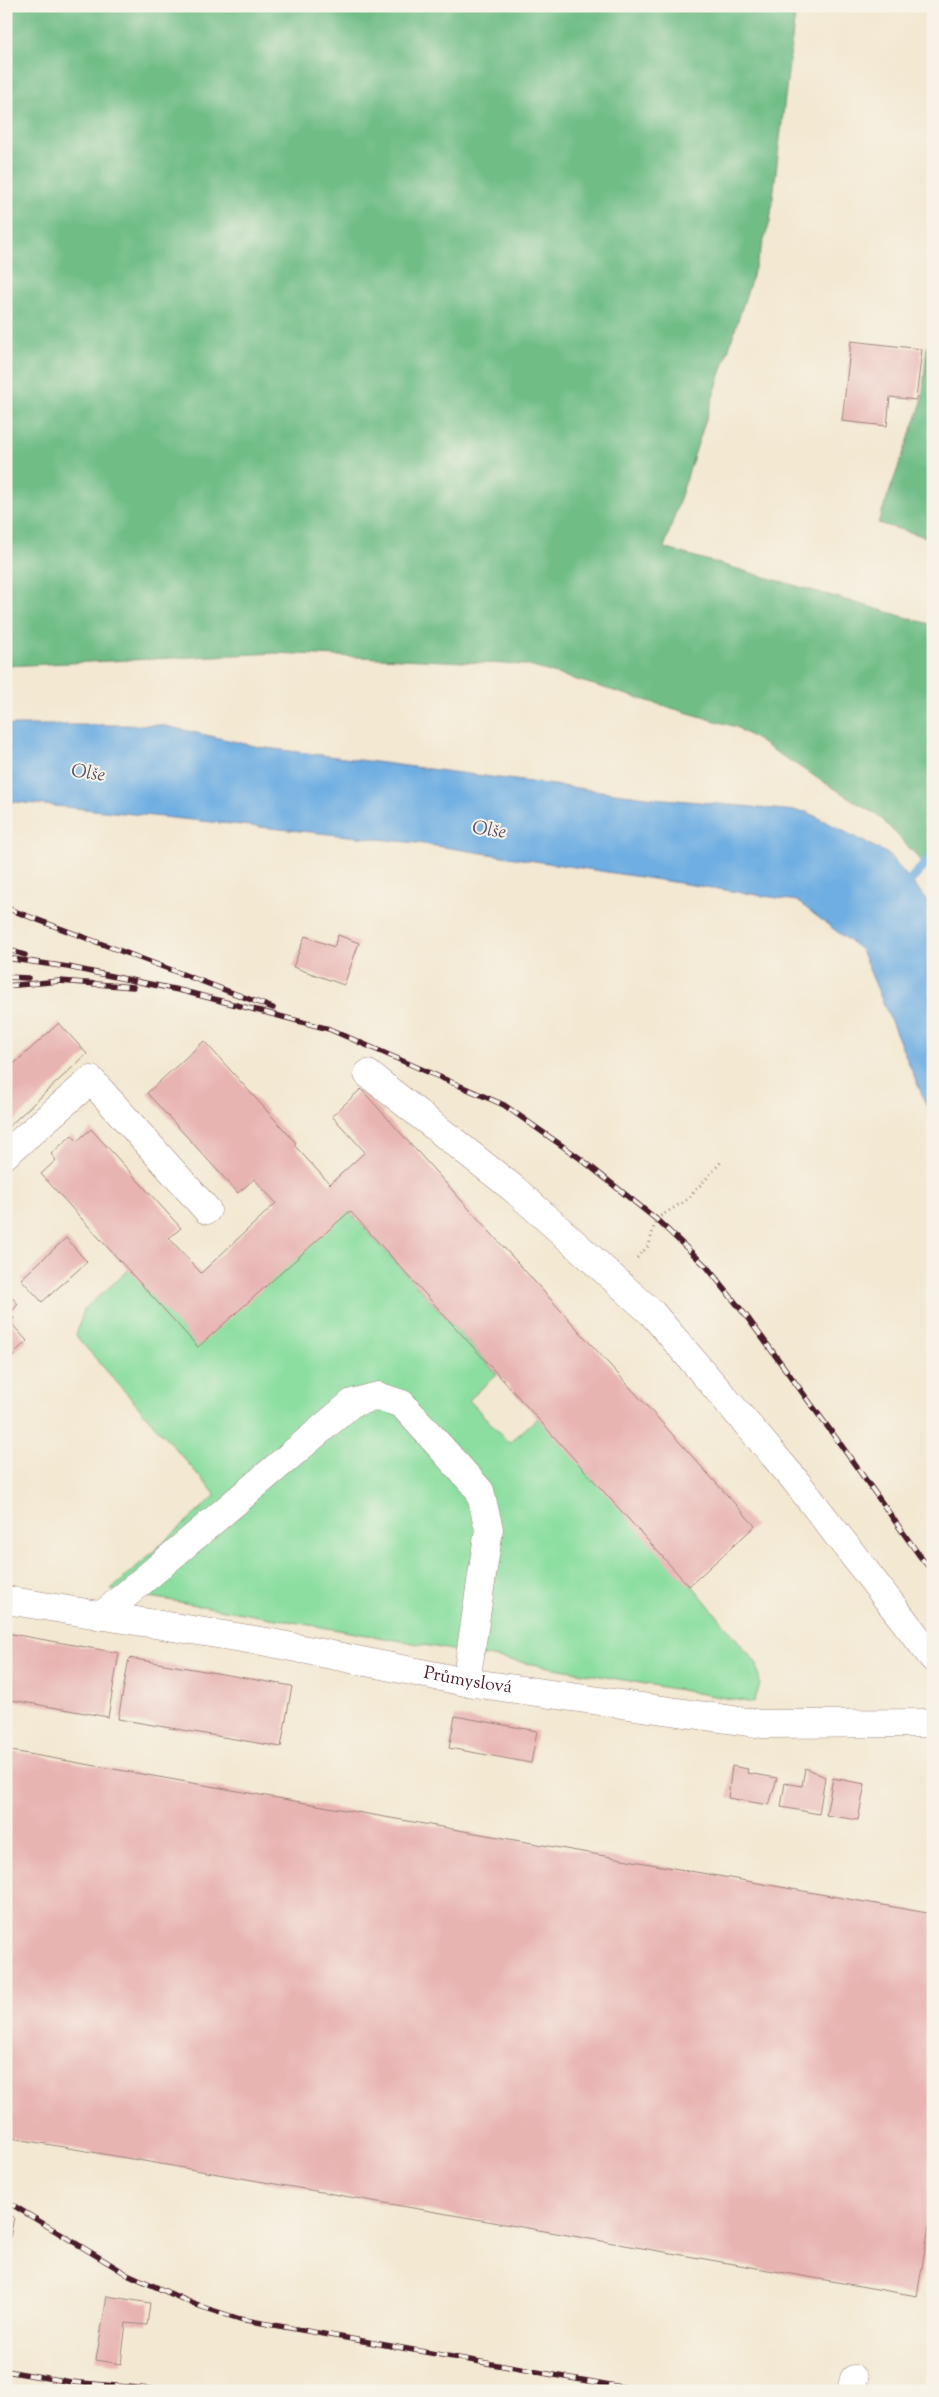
<svg xmlns="http://www.w3.org/2000/svg" width="939" height="2397" viewBox="0 0 939 2397" font-family="'Sorts Mill Goudy',serif">
	<rect width="100%" height="100%" fill="#f7f3e8"/>
	<filter id="ink" filterUnits="userSpaceOnUse"><feTurbulence type="fractalNoise" baseFrequency=".02" numOctaves="2"/><feDisplacementMap in="SourceGraphic" scale="10" xChannelSelector="R" yChannelSelector="G"/><feConvolveMatrix kernelMatrix="1 2 1 2 8 2 1 2 1" color-interpolation-filters="sRGB"/></filter>
	<filter id="wash" filterUnits="userSpaceOnUse"><feTurbulence type="fractalNoise" baseFrequency=".0096" numOctaves="4" result="noise"/><feDisplacementMap in="SourceGraphic" scale="20" xChannelSelector="R" yChannelSelector="G"/><feGaussianBlur stdDeviation="1.12" result="paint"/><feColorMatrix in="noise" values="0 0 0 0 0 0 0 0 0 0 0 0 0 0 0 0 0 1.4 0 .05"/><feComposite in="paint" operator="in"/></filter>
	<g filter="url(#wash)">
		<rect width="100%" height="100%" fill="#f3e8d1"/>
		<path fill="#8bdea0" stroke="#6a7e66" d="M346,1208L497,1374L469,1400L509,1443L539,1417L692,1585L757,1664L760,1684L754,1703L111,1590L216,1495L76,1336L84,1309L129,1270L196,1344Z"/>
		<g fill="#70bd86" stroke="#5d6e58">
			<path d="M6,6H796L770,222L664,548L933,625V873L880,817L736,727L526,665L276,653L6,666Z"/>
			<path d="M933,337V539L878,523L922,402L927,346Z"/>
		</g>
		<path fill="#6eaee2" stroke="#5c6686" d="M6,725H161L259,747L654,798L807,812L888,854L933,907V1121L861,950L797,901L417,843L6,801Z"/>
		<g fill="none" stroke-linecap="round" stroke-linejoin="round">
			<path stroke="#6eaee2" stroke-width="10" d="M901,890L933,856"/>
		</g>
		<g id="blocks">
			<g fill="#e8b4b2">
				<path d="M851,341L922,349L916,400L890,397L887,426L842,421Z"/>
				<path d="M338,935L359,943L344,985L293,967L305,936L334,947Z"/>
				<path d="M59,1023L87,1054L6,1129V1071Z"/>
				<path d="M204,1041L296,1143L294,1145L330,1184L365,1152L332,1116L361,1089L755,1526L689,1586L350,1211L198,1347L41,1174L56,1160L51,1154L72,1135L77,1141L91,1129L181,1228L169,1238L201,1273L276,1203L254,1179L238,1193L147,1093Z"/>
				<path d="M66,1238L87,1262L42,1302L21,1279Z"/>
				<path d="M6,1291L18,1304L10,1314L14,1318L11,1323L27,1341L14,1353L6,1345Z"/>
				<path d="M6,1347L14,1356L6,1364Z"/>
				<path d="M6,1633L119,1653L108,1717L6,1699Z"/>
				<path d="M129,1658L292,1686L281,1747L118,1719Z"/>
				<path d="M455,1716L537,1731L531,1763L449,1748Z"/>
				<path d="M6,1750L933,1914V2204L917,2296L6,2137Z"/>
				<path d="M732,1766L748,1769L747,1773L777,1778L769,1805L728,1798Z"/>
				<path d="M805,1768L825,1777L819,1814L781,1807L785,1783L802,1786Z"/>
				<path d="M833,1778L865,1784L858,1820L826,1815Z"/>
				<path d="M6,2215L14,2217L7,2253H6Z"/>
				<path d="M107,2296L150,2303L147,2325L126,2323L121,2364L96,2360Z"/>
			</g>
		</g>
	</g>
	<g filter="url(#ink)">
		<use href="#blocks" fill-opacity="0" stroke="#9e847e" stroke-width="1"/>
		<g fill="none" stroke-linecap="round" stroke-linejoin="round">
			<defs>
				<g id="minor">
					<path d="M368,1074L514,1189L652,1313L794,1479L933,1658"/>
					<path d="M6,1154L91,1080L207,1210"/>
					<path id="s1" d="M6,1600L267,1642L466,1682L762,1724L933,1723"/>
					<path d="M101,1616L352,1403L378,1396L402,1404L480,1491L489,1529L466,1682"/>
					<path d="M851,2391L854,2379"/>
				</g>
			</defs>
			<use href="#minor" stroke="#9e847e" stroke-width="29"/>
			<path stroke="#9e847e" stroke-width="3" stroke-dasharray="1 4" stroke-linecap="butt" d="M637,1258L649,1245L656,1219L688,1199L722,1161"/>
			<use href="#minor" stroke="#fff" stroke-width="28"/>
			<defs>
				<g id="rail">
					<path d="M6,908L273,1008"/>
					<path d="M6,949L25,955"/>
					<path d="M6,958L68,967L183,991L329,1029L504,1105L581,1159L656,1219L707,1267L747,1317L841,1445L919,1555L933,1572"/>
					<path d="M6,977L28,978"/>
					<path d="M6,986L60,981L133,987"/>
					<path d="M6,2201L125,2273L196,2305L240,2319L644,2391"/>
					<path d="M6,2371L71,2382L172,2391"/>
				</g>
			</defs>
			<use href="#rail" stroke="#4a1f2b" stroke-width="5.5"/>
			<use href="#rail" stroke="#f7f3e8" stroke-width="4" stroke-dasharray="11" stroke-linecap="butt"/>
		</g>
	</g>
	<g text-anchor="middle" dominant-baseline="central" stroke-width="4" stroke-linejoin="round" paint-order="stroke">
		<g font-size="18" fill="#4a1f2b" stroke="#f7f3e8">
			<text stroke="none"><textPath href="#s1" startOffset="469">Průmyslová</textPath></text>
		</g>
		<g font-size="19" font-style="italic" fill="#57516b" stroke="#f7f3e8">
			<text transform="translate(88 774) rotate(8)">Olše</text>
			<text transform="translate(489 831) rotate(8)">Olše</text>
		</g>
	</g>
	<rect width="939" height="2397" fill="none" stroke="#f7f3e8" stroke-width="25"/>
</svg>
